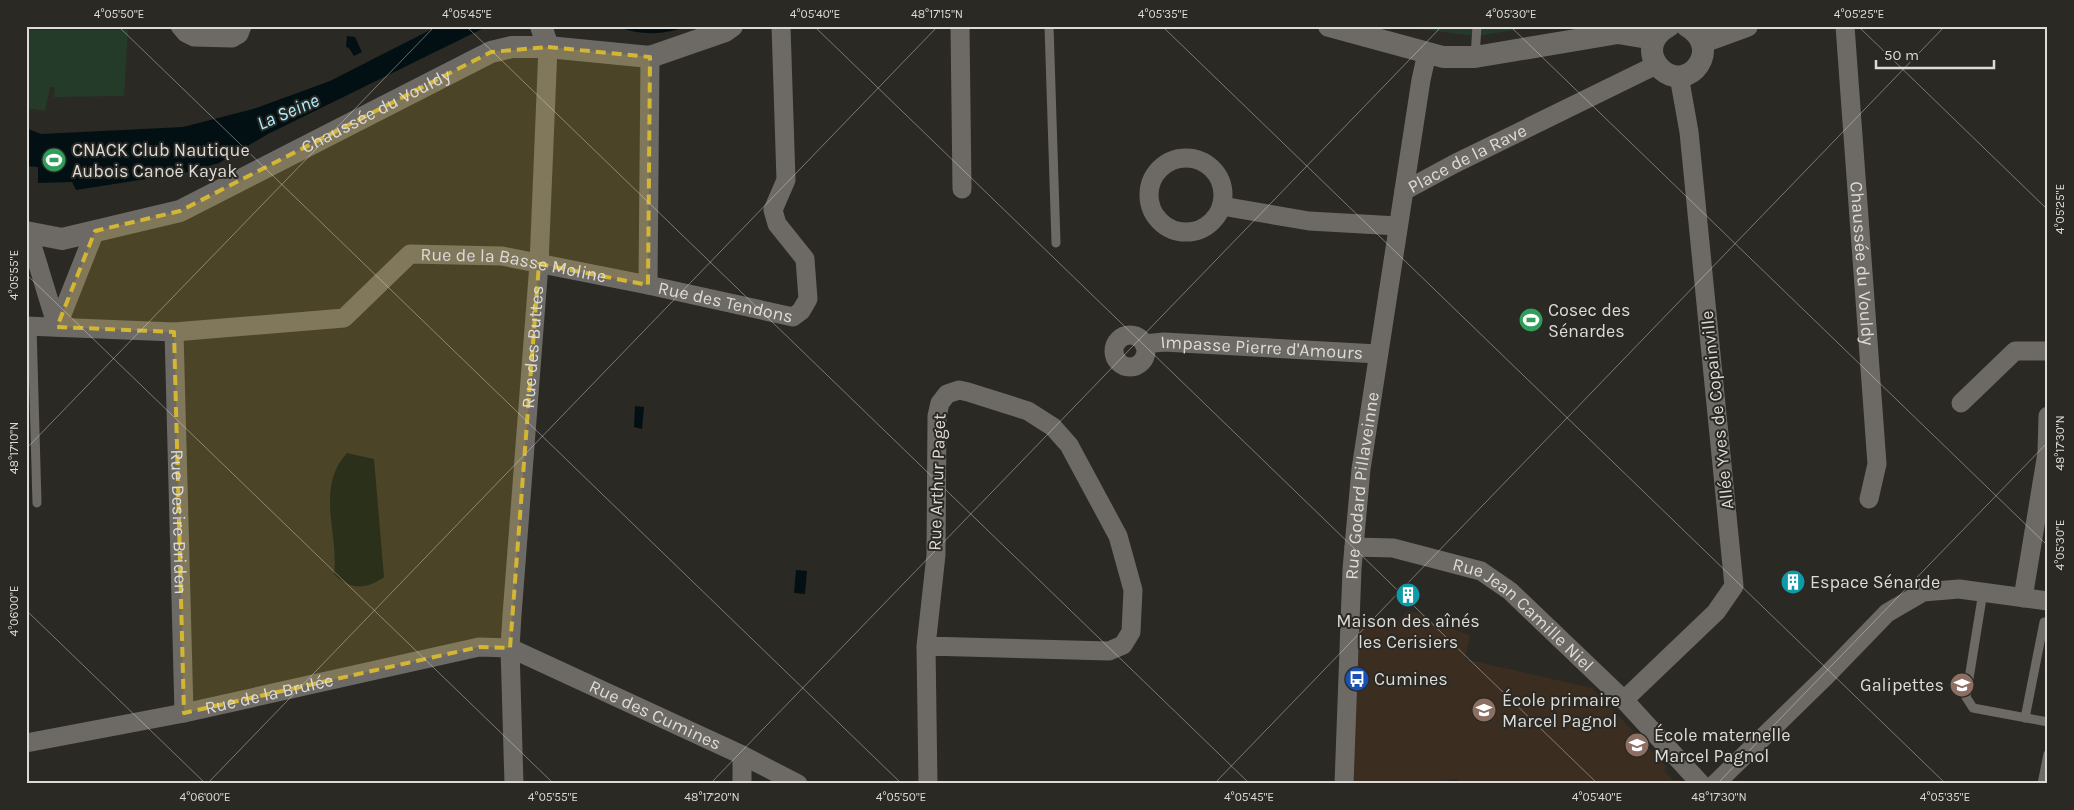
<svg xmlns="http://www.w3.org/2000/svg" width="2074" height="810" viewBox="0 0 2074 810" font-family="Karla,sans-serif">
	<rect width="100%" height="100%" fill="#2b2924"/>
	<path fill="#3c2d21" d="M1408,611L1425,615L1437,624L1470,635L1465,659L1592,688L1667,767L1664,770L1672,780H1679L1683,784H1463L1456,779L1424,784H1352L1360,625L1388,630Z"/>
	<g fill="#243b2a">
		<path d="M1395,26H1539L1477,36Z"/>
		<path d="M26,30H128L124,96L54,97L55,87H50L45,111L26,108Z"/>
	</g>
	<g fill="#021014">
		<path d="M438,26H488L268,134L219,163L184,173L76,190L72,182L38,183V167L26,166V128L41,134L183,127L253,109L330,81Z"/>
		<path d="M616,26H689C665,35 640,36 616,26Z"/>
		<path d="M347,36L355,37L362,52L354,56L349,48L346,47Z"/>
		<path d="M635,406L644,407L642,429L634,427Z"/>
		<path d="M347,453L374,459L384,577C366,590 350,590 334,574C339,533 315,488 347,453Z"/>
		<path d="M796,570L807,571L805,594L794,593Z"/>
	</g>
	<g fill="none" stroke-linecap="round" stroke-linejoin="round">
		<g stroke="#6d6a65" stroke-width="9">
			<path d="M1049,26L1056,243"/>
			<path d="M1475,57L1477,26"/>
			<path d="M32,326L37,503"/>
			<path d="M1983,592L1966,697L1973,708L2048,722"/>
			<path d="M2025,718L2044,622"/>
			<path d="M2042,784L2048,754"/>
		</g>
		<g stroke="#6d6a65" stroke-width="19">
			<path d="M180,26L186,33L194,37L232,38L239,34L242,26"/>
			<path d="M960,26L962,189"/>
			<path id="s1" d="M1845,26L1877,464L1869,499"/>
			<circle cx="1186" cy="195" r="37"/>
			<path id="s2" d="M1404,191L1454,164L1656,65"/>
			<path d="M1222,206L1309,221L1398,226"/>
			<path d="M28,232L57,327L95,231"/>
			<path d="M648,285L650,57"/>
			<path id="s3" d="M26,326L174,332L344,318L410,254L502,256L648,285L793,317L801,311L808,299L805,259L777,224L773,210L786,180L781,26"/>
			<path id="s4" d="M174,332L184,713"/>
			<circle cx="1130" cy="351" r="16"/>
			<path id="s5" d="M1144,344L1164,342L1378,354"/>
			<path d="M1961,403L2015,351H2048"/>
			<path id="s6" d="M1354,547L1393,548L1481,571L1510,591L1624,700L1701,784"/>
			<path d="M2023,598L2047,453L2048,416"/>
			<path d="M926,646L1109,651L1123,645L1131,632L1133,590L1118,536L1069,445L1053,427L1028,411L968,392L959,390L947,394L940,403L937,416L936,555L926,646L928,784"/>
			<path d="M1624,700L1716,612L1734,586L1689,132L1679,76"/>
			<path id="s7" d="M26,743L184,713L479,647L510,648L742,755L798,784"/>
			<path id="s8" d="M514,784L510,648L512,615L539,264L548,47"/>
			<path d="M742,784V755"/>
			<path id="s9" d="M1344,784L1352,569L1361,469L1421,80L1427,53"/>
			<path d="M1715,784L1827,675L1887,613L1923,592L1959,589L2048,601"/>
		</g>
		<g stroke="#6d6a65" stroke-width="22">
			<path d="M541,26L548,47"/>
			<path d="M1329,26L1443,57H1475L1618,33L1654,39"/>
			<path d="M1669,26C1660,31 1652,38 1652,50C1652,58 1655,64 1662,70C1689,93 1724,48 1687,26"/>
			<path d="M1703,42L1747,26"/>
			<path id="s10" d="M26,232L62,239L180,211L491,52L512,47H548L650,57L725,31L732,26"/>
		</g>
	</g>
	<path fill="#d4b635" fill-opacity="0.2" stroke="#d4b635" stroke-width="4" stroke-dasharray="10 6" stroke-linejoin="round" d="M548,47L650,57L648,285L539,264L510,648L479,647L184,713L174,332L57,327L95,231L180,211L491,52Z"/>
	<path fill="none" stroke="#dddbd8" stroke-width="1" stroke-opacity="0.45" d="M118,26L902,784M466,26L1250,784M814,26L1598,784M1162,26L1946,784M1510,26L2048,546M1858,26L2048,210M26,274L554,784M26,449L435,26M26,610L206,784M207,784L938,26M710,784L1442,26M1214,784L1945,26M1717,784L2048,442"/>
	<defs>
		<symbol id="stadium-disc" viewBox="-11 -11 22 22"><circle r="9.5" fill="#2e9e5b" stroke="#2b2924"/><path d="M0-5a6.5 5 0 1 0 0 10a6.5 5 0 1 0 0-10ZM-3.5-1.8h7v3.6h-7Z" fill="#fff"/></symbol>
		<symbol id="building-disc" viewBox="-11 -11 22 22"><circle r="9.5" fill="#0f9aa8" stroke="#2b2924"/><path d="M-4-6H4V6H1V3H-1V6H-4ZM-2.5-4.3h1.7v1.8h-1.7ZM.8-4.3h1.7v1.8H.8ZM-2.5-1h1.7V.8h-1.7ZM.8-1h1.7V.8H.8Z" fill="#fff"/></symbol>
		<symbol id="bus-disc" viewBox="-11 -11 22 22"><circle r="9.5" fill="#1a4fb4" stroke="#2b2924"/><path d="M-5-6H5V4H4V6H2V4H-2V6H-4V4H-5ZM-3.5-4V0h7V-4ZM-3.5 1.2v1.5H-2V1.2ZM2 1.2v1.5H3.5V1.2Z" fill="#fff"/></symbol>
		<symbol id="school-disc" viewBox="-11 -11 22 22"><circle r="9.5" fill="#8d6e63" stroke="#2b2924"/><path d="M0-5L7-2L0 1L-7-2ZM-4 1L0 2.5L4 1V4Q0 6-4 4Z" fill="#fff"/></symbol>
	</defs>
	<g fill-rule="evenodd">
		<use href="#stadium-disc" x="40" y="146" width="28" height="28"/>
		<use href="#stadium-disc" x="1517" y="306" width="28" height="28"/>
		<use href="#building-disc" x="1779" y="568" width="28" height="28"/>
		<use href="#building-disc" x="1394" y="581" width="28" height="28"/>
		<use href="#bus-disc" x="1343" y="665" width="28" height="28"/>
		<use href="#school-disc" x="1948" y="671" width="28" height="28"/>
		<use href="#school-disc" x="1470" y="696" width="28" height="28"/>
		<use href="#school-disc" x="1623" y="731" width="28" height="28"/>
	</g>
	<g text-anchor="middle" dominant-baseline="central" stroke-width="4" stroke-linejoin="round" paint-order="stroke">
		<g font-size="18" fill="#dddbd8" stroke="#2b2924">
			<text stroke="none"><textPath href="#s10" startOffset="378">Chaussée du Vouldy</textPath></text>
			<text stroke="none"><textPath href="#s2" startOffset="71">Place de la Rave</textPath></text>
			<text stroke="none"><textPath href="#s1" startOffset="238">Chaussée du Vouldy</textPath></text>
			<text stroke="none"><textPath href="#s3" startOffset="515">Rue de la Basse Moline</textPath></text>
			<text stroke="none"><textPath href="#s3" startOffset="731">Rue des Tendons</textPath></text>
			<text stroke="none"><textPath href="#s8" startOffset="438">Rue des Buttes</textPath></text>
			<text stroke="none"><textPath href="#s5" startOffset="118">Impasse Pierre d'Amours</textPath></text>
			<text transform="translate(1717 410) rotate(-96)">Allée Yves de Copainville</text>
			<text transform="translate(937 482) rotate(-88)">Rue Arthur Paget</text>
			<text stroke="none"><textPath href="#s9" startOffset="299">Rue Godard Pillaveinne</textPath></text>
			<text stroke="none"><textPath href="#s4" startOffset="190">Rue Desire Briden</textPath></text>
			<text stroke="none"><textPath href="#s6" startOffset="189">Rue Jean Camille Niel</textPath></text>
			<text stroke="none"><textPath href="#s7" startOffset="248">Rue de la Brulée</textPath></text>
			<text stroke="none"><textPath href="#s7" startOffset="654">Rue des Cumines</textPath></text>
		</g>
		<g font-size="18" fill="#dddbd8" stroke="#2b2924" text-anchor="start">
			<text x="72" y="150">CNACK Club Nautique<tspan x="72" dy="21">Aubois Canoë Kayak</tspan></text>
			<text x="1548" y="310">Cosec des<tspan x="1548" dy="21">Sénardes</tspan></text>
			<text x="1810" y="582">Espace Sénarde</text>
			<text x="1408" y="621" text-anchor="middle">Maison des aînés<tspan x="1408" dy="21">les Cerisiers</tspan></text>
			<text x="1374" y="679">Cumines</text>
			<text x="1944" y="685" text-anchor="end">Galipettes</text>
			<text x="1502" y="700">École primaire<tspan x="1502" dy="21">Marcel Pagnol</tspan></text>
			<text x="1654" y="735">École maternelle<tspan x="1654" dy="21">Marcel Pagnol</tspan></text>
		</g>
		<g font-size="19" font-style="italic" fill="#a8edff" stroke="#2b2924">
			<text transform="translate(288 112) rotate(-23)">La Seine</text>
		</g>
	</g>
	<rect width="2074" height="810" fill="none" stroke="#2b2924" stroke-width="55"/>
	<path d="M1876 60v8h118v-8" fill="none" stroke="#dddbd8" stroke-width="2.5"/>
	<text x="1884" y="60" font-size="15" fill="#dddbd8" stroke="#2b2924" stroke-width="4" paint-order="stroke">50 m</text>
	<rect x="28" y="28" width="2018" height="754" fill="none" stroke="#dddbd8" stroke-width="2"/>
	<g font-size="12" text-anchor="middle" fill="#dddbd8">
		<text x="119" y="18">4°05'50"E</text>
		<text x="467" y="18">4°05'45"E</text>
		<text x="815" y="18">4°05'40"E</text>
		<text x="937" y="18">48°17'15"N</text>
		<text x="1163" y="18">4°05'35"E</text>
		<text x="1511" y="18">4°05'30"E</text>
		<text x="1859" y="18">4°05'25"E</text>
		<text transform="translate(2060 209) rotate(-90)" y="4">4°05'25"E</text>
		<text transform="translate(14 275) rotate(-90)" y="4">4°05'55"E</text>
		<text transform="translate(2060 443) rotate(-90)" y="4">48°17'30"N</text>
		<text transform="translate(14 448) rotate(-90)" y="4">48°17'10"N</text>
		<text transform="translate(2060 545) rotate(-90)" y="4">4°05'30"E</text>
		<text transform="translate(14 611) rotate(-90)" y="4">4°06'00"E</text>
		<text x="205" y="801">4°06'00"E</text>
		<text x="553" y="801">4°05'55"E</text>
		<text x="712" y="801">48°17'20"N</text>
		<text x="901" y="801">4°05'50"E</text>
		<text x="1249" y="801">4°05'45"E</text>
		<text x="1597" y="801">4°05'40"E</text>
		<text x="1719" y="801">48°17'30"N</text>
		<text x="1945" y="801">4°05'35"E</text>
	</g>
</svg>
